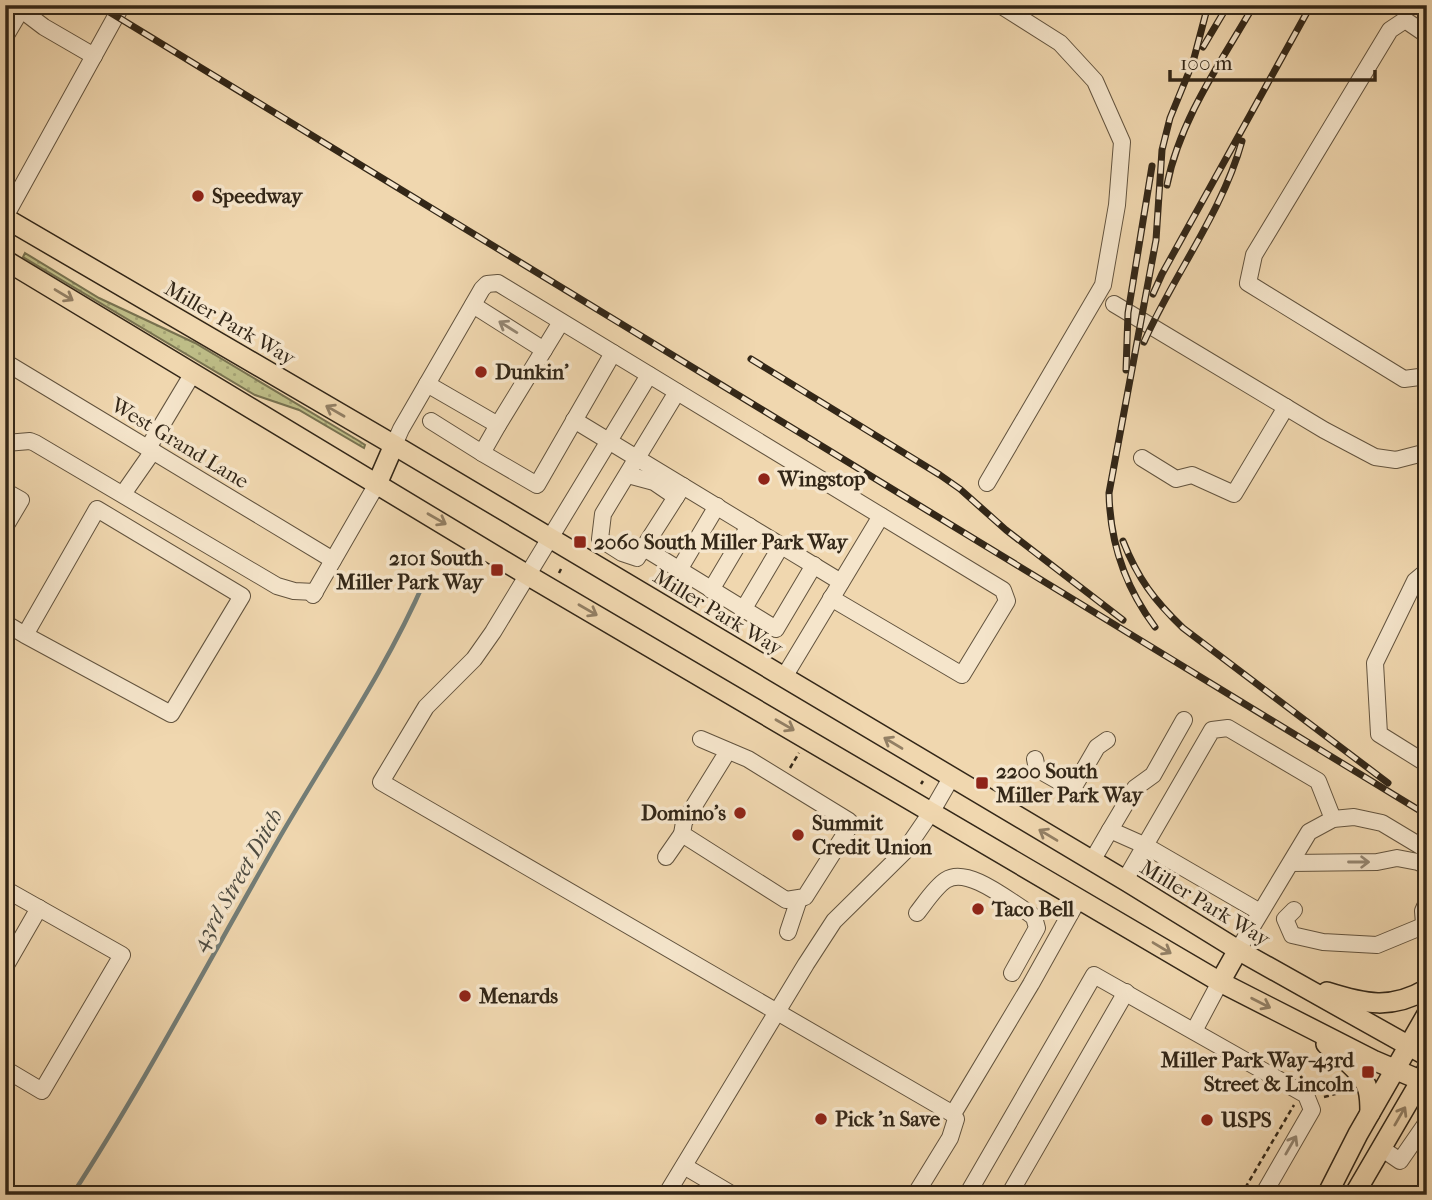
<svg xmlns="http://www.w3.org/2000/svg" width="1432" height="1200" viewBox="0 0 1432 1200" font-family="'IM FELL French Canon',serif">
	<defs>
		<pattern id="grass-dots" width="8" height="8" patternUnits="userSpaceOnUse" patternTransform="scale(1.75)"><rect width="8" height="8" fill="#bebd87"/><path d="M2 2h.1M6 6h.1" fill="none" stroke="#a4a274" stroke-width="1.8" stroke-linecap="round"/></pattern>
	</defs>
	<rect width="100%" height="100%" fill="#f0d7af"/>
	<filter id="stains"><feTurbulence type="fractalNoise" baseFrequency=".00286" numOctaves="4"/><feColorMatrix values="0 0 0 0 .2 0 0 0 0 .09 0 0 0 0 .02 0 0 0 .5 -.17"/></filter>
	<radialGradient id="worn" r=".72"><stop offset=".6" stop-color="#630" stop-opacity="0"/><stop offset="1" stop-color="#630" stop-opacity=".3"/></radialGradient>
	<path fill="url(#grass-dots)" stroke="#787250" stroke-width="2" d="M25,253L99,298L195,343L359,441L365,445L364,448L299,410L255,395L23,257Z"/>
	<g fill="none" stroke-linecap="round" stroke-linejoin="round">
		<path stroke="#737d77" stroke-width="4.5" d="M72,1195C146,1081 209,960 277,842C327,755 385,672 425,580"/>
		<defs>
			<g id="minor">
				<path d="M15,5L44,27L94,56"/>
				<path d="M1427,35L1405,20L1390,30L1254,255L1248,283L1404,379L1427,376"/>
				<path d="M5,37L21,10"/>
				<path d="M5,217L122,5"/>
				<path d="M1114,304L1324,430L1375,457L1396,460L1427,452"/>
				<path d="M473,305L544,350"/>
				<path d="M5,362L333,560"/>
				<path d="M649,375L493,632L474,659L426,707L381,782L953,1114"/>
				<path d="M427,384L498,425L561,322"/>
				<path d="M677,392L603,514L600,539L622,553L637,558L683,486"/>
				<path d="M574,420L841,582"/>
				<path d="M431,421L482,453L498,425"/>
				<path d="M6,443L30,441L35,443L277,586L294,591L315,592"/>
				<path d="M394,445L401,429L482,289L487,284L498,283L1003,590L1007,601L962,675L831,598"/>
				<path d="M148,448L193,373"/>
				<path d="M482,453L537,485L613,353"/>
				<path d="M1142,458L1176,479L1192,475L1234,494L1286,407"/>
				<path d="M628,475L654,482L676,497"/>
				<path d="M987,483L1103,285L1117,205L1122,142L1095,81L1060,43L1000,5"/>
				<path d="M5,491L21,500L5,527"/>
				<path d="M123,494L153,451"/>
				<path d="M644,548L776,629L814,565"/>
				<path d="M679,570L717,506"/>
				<path d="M1427,571L1415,581L1375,663L1379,734L1427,764"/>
				<path d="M711,590L749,526"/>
				<path d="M313,595L377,484"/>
				<path d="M743,610L781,546"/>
				<path d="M5,623L25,635L171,714L242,596L97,509L25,635"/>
				<path d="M784,677L881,516"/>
				<path d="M701,739L748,759L849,821L850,826L805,897L786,900L682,834L684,822L728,751"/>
				<path d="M1035,759L1037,769L1067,786L1075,785L1097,747L1107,740"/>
				<path d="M1110,830L1135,788L1153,775L1184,720"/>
				<path d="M666,857L682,834"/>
				<path d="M1092,861L1110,830L1146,846L1260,912"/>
				<path d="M1291,863L1377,862L1397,858L1418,862L1427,866"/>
				<path d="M1125,880L1212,730L1228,728L1318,781L1333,819"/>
				<path d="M5,889L122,955L42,1091L5,1069"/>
				<path d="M1294,910L1285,919L1292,935L1323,942L1377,945L1423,926L1427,921"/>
				<path d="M917,913C925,903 935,887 946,880C967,866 1008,900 1026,911L1034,917L1037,928L1012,973"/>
				<path d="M1424,924L1423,911L1427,902"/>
				<path d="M788,932L799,899"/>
				<path d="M1238,950L1309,832L1333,819L1354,817L1382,823L1427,850"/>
				<path d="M5,967L39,908"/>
				<path d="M1194,1031L1220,982"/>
				<path d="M1381,1148L1400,1161L1427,1122"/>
				<path d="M684,1166L733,1195"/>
				<path d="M666,1195L806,964L834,921L904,852L932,811L951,778"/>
				<path d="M915,1195L950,1138L956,1119L953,1114L1031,984L1079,898"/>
				<path d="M967,1195L1094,975L1306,1095L1312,1110L1263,1195"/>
				<path d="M1009,1195L1126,992"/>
			</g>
			<g id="major">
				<path d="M5,218L394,445L1128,882L1238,950L1427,1056"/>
				<path d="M5,260L529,576L1220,982L1373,1060L1427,1083"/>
				<path d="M377,484L394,445"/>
				<path d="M1220,982L1238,950"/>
				<path d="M1327,992C1365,1004 1391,1010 1427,989"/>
				<path d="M1326,1044C1340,1056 1363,1072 1368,1090C1370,1097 1370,1105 1370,1113"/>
				<path d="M1327,1195L1358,1134L1427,1014"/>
				<path d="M1354,1195L1427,1070"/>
			</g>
		</defs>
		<use href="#minor" stroke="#62533e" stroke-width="18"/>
		<use href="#major" stroke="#332718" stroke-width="22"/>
		<g stroke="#332718" stroke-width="2.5" stroke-dasharray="5 3.5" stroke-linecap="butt">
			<path d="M559,573L561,569"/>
			<path d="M790,768L799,753"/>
			<path d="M921,784L923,781"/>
			<path d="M1324,1097L1351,1090"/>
			<path d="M1241,1195L1294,1105"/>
		</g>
		<use href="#minor" stroke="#f5e5cb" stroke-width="16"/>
		<use href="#major" stroke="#f0d7af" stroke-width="19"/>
		<defs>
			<g id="rail">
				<path d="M98,5L1427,815"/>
				<path d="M1203,47L1228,5"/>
				<path d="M1167,185C1180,119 1221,62 1254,5"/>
				<path d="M1153,294L1162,274L1311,5"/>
				<path d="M1144,342C1174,274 1222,213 1242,141"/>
				<path d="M751,359L940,475L960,489L1006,530L1123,620"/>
				<path d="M1126,370L1128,313L1152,166"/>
				<path d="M1123,541C1138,579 1154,600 1183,628L1388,783"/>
				<path d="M1155,627C1125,587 1110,543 1109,493L1156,240L1162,150L1170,118L1193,62L1208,5"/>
			</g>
		</defs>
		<use href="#rail" stroke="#332718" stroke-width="7"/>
		<use href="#rail" stroke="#f5e5cb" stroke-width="4.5" stroke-dasharray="13" stroke-linecap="butt"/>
	</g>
	<defs><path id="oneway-shaft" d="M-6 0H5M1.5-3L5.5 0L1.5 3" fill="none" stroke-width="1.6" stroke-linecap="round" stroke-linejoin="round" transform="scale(1.75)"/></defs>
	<g stroke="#927f64">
		<use href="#oneway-shaft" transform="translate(64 295) rotate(31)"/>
		<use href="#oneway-shaft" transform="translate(335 411) rotate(-150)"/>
		<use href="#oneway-shaft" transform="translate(437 519) rotate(30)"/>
		<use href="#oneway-shaft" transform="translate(588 610) rotate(30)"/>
		<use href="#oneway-shaft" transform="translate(785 725) rotate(30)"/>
		<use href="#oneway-shaft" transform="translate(893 743) rotate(-149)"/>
		<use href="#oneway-shaft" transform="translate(1048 835) rotate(-149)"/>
		<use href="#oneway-shaft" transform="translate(1162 948) rotate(31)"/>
		<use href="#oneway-shaft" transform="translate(1261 1003) rotate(27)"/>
		<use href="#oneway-shaft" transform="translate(1400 1116) rotate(-60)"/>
	</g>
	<g stroke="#948672">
		<use href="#oneway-shaft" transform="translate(508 327) rotate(-148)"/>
		<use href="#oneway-shaft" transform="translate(1359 862)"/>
		<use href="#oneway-shaft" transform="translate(1291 1145) rotate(-60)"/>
	</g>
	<g fill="#8f2418" stroke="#f5e5cb" stroke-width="2.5">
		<circle cx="198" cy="196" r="7"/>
		<circle cx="481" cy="372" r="7"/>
		<circle cx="764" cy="479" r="7"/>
		<rect x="573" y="535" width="14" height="14" rx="3.5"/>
		<rect x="490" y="563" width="14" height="14" rx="3.5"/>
		<rect x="975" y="776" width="14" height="14" rx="3.5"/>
		<circle cx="740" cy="813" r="7"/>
		<circle cx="798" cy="835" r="7"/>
		<circle cx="978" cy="909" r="7"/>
		<circle cx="465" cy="996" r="7"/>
		<rect x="1361" y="1065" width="14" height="14" rx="3.5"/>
		<circle cx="821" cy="1119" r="7"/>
		<circle cx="1207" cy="1120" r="7"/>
	</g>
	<g text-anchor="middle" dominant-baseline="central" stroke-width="7" stroke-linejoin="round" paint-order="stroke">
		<g font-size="21" font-weight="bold" fill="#332718" stroke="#f5e5cb" text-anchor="start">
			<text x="212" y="196">Speedway</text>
			<text x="495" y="372">Dunkin'</text>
			<text x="778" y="479">Wingstop</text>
			<text x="594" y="542">2060 South Miller Park Way</text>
			<text x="483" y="558" text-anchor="end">2101 South<tspan x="483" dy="24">Miller Park Way</tspan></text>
			<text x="996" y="771">2200 South<tspan x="996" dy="24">Miller Park Way</tspan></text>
			<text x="726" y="813" text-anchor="end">Domino's</text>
			<text x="812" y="823">Summit<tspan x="812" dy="24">Credit Union</tspan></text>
			<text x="992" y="909">Taco Bell</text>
			<text x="479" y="996">Menards</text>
			<text x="1354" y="1060" text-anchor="end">Miller Park Way-43rd<tspan x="1354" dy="24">Street &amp; Lincoln</tspan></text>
			<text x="835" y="1119">Pick 'n Save</text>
			<text x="1221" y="1120">USPS</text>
		</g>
		<g font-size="21" fill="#332718" stroke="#f5e5cb">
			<text transform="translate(230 323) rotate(30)">Miller Park Way</text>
			<text transform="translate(180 443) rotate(31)">West Grand Lane</text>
			<text transform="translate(718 612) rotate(31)">Miller Park Way</text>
			<text transform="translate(1205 903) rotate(31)">Miller Park Way</text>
		</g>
		<g font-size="23" font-style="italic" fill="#4e4b40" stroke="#f5e5cb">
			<text transform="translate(237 880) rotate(-60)">43rd Street Ditch</text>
		</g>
	</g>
	<rect width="1432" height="1200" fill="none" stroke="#f0d7af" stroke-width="28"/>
	<rect x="7" y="7" width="1418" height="1186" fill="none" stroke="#332718" stroke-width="3.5"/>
	<rect x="14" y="14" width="1404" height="1172" fill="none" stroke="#332718" stroke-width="2"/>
	<path d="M1170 70v10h205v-10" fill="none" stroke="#332718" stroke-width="3.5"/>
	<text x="1180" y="70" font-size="21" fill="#332718" stroke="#f5e5cb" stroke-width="5" paint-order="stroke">100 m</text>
	<rect width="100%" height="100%" filter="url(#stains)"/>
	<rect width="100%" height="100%" fill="url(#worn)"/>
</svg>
